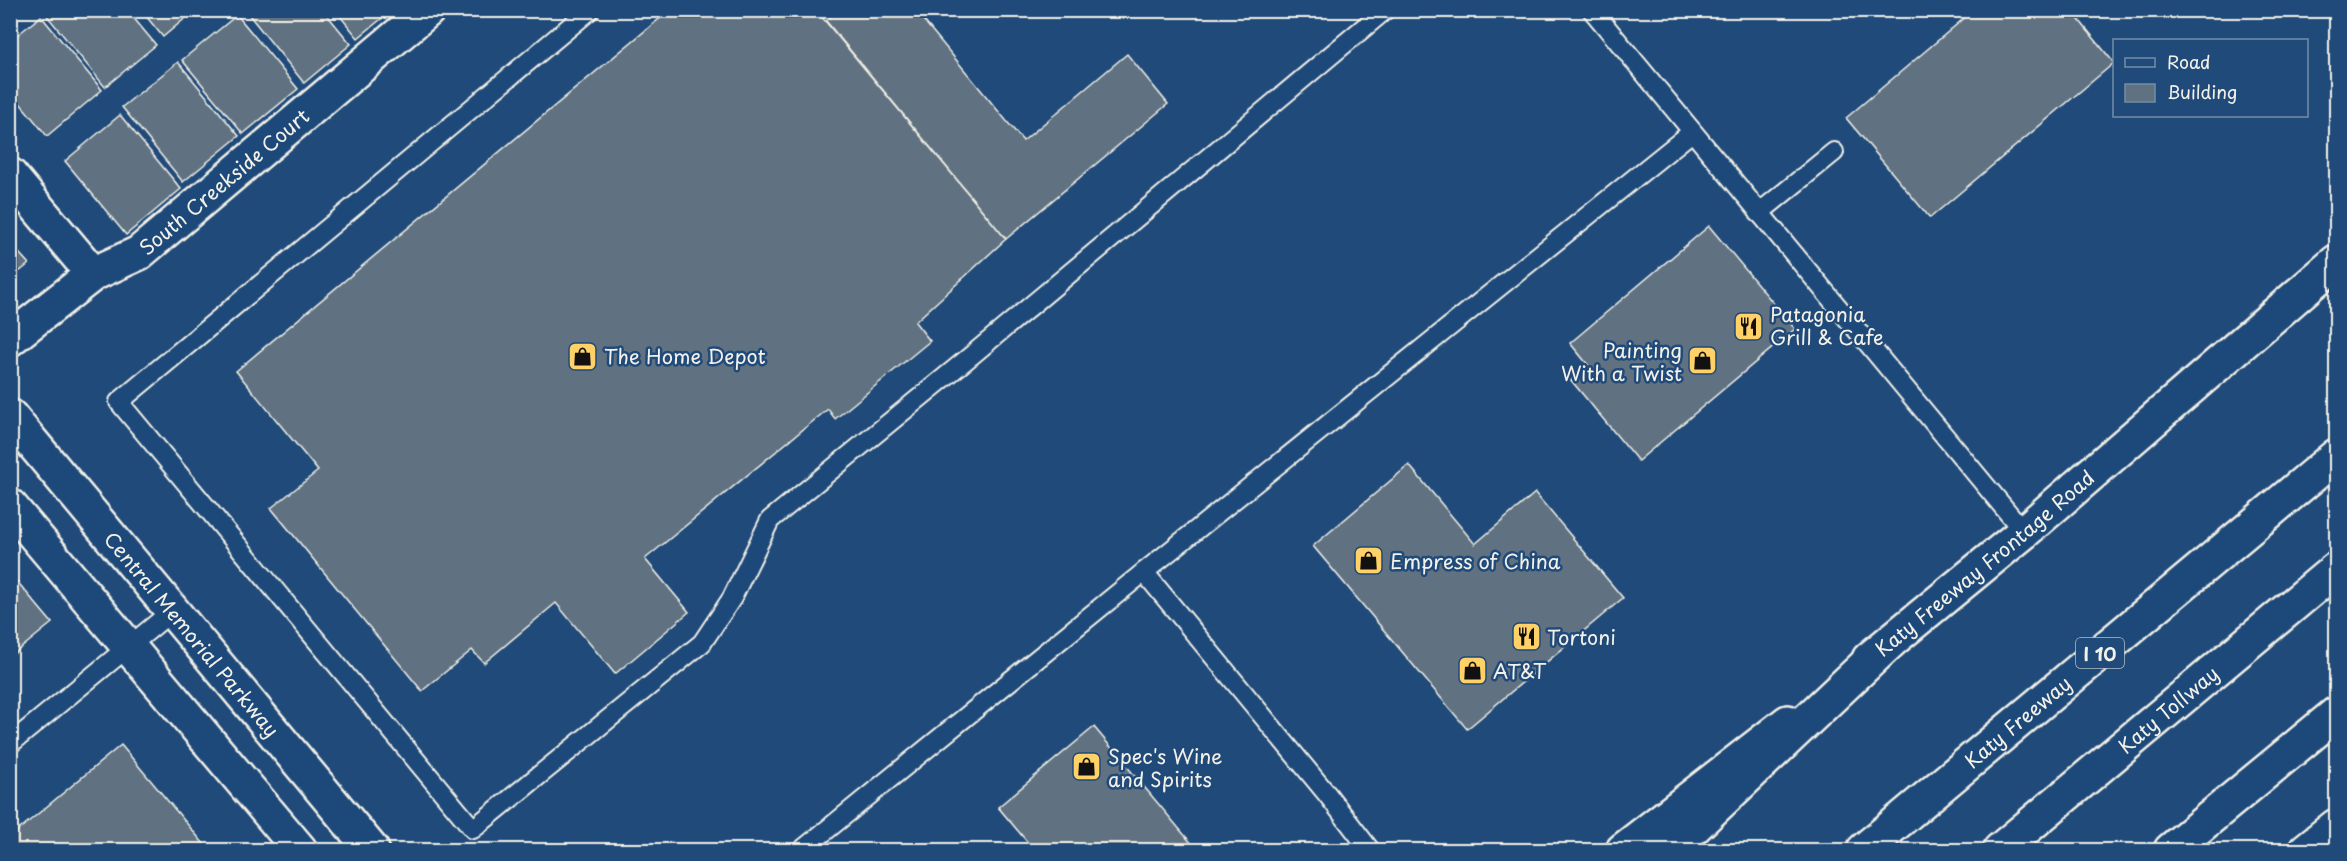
<svg xmlns="http://www.w3.org/2000/svg" width="2347" height="861" viewBox="0 0 2347 861" font-family="'Playpen Sans',sans-serif">
	<rect width="100%" height="100%" fill="#1f4a7a"/>
	<filter id="ink" filterUnits="userSpaceOnUse"><feTurbulence type="fractalNoise" baseFrequency=".0167" numOctaves="2"/><feDisplacementMap in="SourceGraphic" scale="12" xChannelSelector="R" yChannelSelector="G"/><feConvolveMatrix kernelMatrix="1 2 1 2 8 2 1 2 1" color-interpolation-filters="sRGB"/></filter>
	<g filter="url(#ink)">
		<g fill="#607281" stroke="#f4f1e8" stroke-width="1.5">
			<path d="M47,10H127L156,45L105,87L44,12Z"/>
			<path d="M141,10H195L163,37Z"/>
			<path d="M245,10H323L351,44L304,83Z"/>
			<path d="M335,10H392L358,38Z"/>
			<path d="M670,10H816L1006,239L915,322L930,341L835,419L828,409L645,559L689,612L615,674L556,603L484,663L472,650L422,691L271,508L318,471L236,371Z"/>
			<path d="M839,10H915L1023,141L1127,54L1168,104L1006,239L826,21Z"/>
			<path d="M1974,10H2071L2114,63L1930,218L1846,118Z"/>
			<path d="M237,15L298,89L243,134L182,60Z"/>
			<path d="M41,16L102,90L47,136L10,91V41Z"/>
			<path d="M178,62L239,136L183,182L122,107Z"/>
			<path d="M120,115L181,189L126,235L65,161Z"/>
			<path d="M1709,226L1795,329L1638,461L1570,379L1588,365L1570,343Z"/>
			<path d="M10,243L29,264L10,279Z"/>
			<path d="M1409,465L1475,544L1535,493L1623,598L1467,729L1313,546Z"/>
			<path d="M10,573L52,623L10,657Z"/>
			<path d="M1094,727L1197,850H1034L998,807Z"/>
			<path d="M121,745L209,850H10V837Z"/>
		</g>
		<g fill="none" stroke-linecap="round" stroke-linejoin="round">
			<defs>
				<g id="service">
					<path d="M590,10L119,402L473,829L702,643L732,598L770,520L972,355L1385,10"/>
					<path d="M1592,10L2024,532"/>
					<path d="M1759,213L1834,152"/>
					<path d="M1144,572L1327,794L1370,850"/>
					<path d="M10,744L172,611"/>
					<path d="M802,850L1144,572L1692,132"/>
				</g>
				<g id="minor">
					<path d="M10,175L93,274"/>
					<path id="s1" d="M10,339L93,274L139,253L428,10"/>
					<path id="s2" d="M10,416L372,850"/>
					<path d="M10,506L300,850"/>
				</g>
				<g id="secondary">
					<path id="s3" d="M1869,659L2024,532L2336,262"/>
					<path d="M1623,850L1788,722"/>
				</g>
				<g id="motorway">
					<path d="M1670,850L1890,642"/>
					<path id="s4" d="M1864,850L2336,456"/>
					<path id="s5" d="M2000,850L2336,569"/>
					<path d="M2171,850L2336,714"/>
					<path d="M2306,850L2336,826"/>
				</g>
			</defs>
			<use href="#service" stroke="#f4f1e8" stroke-width="22"/>
			<use href="#minor" stroke="#f4f1e8" stroke-width="38"/>
			<use href="#secondary" stroke="#f4f1e8" stroke-width="38"/>
			<use href="#motorway" stroke="#f4f1e8" stroke-width="38"/>
			<use href="#service" stroke="#1f4a7a" stroke-width="18"/>
			<use href="#minor" stroke="#1f4a7a" stroke-width="33"/>
			<use href="#secondary" stroke="#1f4a7a" stroke-width="33"/>
			<use href="#motorway" stroke="#1f4a7a" stroke-width="33"/>
		</g>
	</g>
	<defs>
		<symbol id="restaurant-square" viewBox="-11 -11 22 22"><rect x="-9" y="-9" width="18" height="18" rx="4" fill="#ffd166" stroke="#1f4a7a"/><path d="M-5-6h1v4h1v-4h1v4h1v-4h1v5L-1.5 .5V6h-2V.5L-5-1ZM5-6V6H3V1.5H1.5Q1.5-4 5-6Z" fill="#111"/></symbol>
		<symbol id="shop-square" viewBox="-11 -11 22 22"><rect x="-9" y="-9" width="18" height="18" rx="4" fill="#ffd166" stroke="#1f4a7a"/><path d="M-5-2.5h2.3a2.7 3.5 0 0 1 5.4 0H5L5.5 6h-11ZM-1.5-2.5h3a1.5 2.3 0 0 0-3 0Z" fill="#111"/></symbol>
	</defs>
	<g fill-rule="evenodd">
		<use href="#restaurant-square" x="1732" y="310" width="33" height="33"/>
		<use href="#shop-square" x="566" y="340" width="33" height="33"/>
		<use href="#shop-square" x="1686" y="344" width="33" height="33"/>
		<use href="#shop-square" x="1352" y="544" width="33" height="33"/>
		<use href="#restaurant-square" x="1510" y="620" width="33" height="33"/>
		<use href="#shop-square" x="1456" y="654" width="33" height="33"/>
		<use href="#shop-square" x="1070" y="750" width="33" height="33"/>
	</g>
	<g text-anchor="middle" dominant-baseline="central" stroke-width="5" stroke-linejoin="round" paint-order="stroke">
		<rect fill="#1f4a7a" stroke="#b4bfc7" stroke-width="1.5" x="2076" y="638" width="48" height="30" rx="4.5"/>
		<g font-size="18" font-weight="bold" fill="#f4f1e8">
			<text x="2100" y="653">I 10</text>
		</g>
		<g font-size="20" fill="#f4f1e8" stroke="#1f4a7a">
			<text stroke="none"><textPath href="#s1" startOffset="267">South Creekside Court</textPath></text>
			<text stroke="none"><textPath href="#s3" startOffset="150">Katy Freeway Frontage Road</textPath></text>
			<text stroke="none"><textPath href="#s2" startOffset="284">Central Memorial Parkway</textPath></text>
			<text stroke="none"><textPath href="#s5" startOffset="219">Katy Tollway</textPath></text>
			<text stroke="none"><textPath href="#s4" startOffset="200">Katy Freeway</textPath></text>
		</g>
		<g font-size="20" fill="#f4f1e8" stroke="#1f4a7a" text-anchor="start">
			<text x="1770" y="314">Patagonia<tspan x="1770" dy="23">Grill &amp; Cafe</tspan></text>
			<text x="1682" y="350" text-anchor="end">Painting<tspan x="1682" dy="23">With a Twist</tspan></text>
			<text x="604" y="356">The Home Depot</text>
			<text x="1390" y="561">Empress of China</text>
			<text x="1547" y="637">Tortoni</text>
			<text x="1493" y="671">AT&amp;T</text>
			<text x="1108" y="756">Spec's Wine<tspan x="1108" dy="23">and Spirits</tspan></text>
		</g>
	</g>
	<rect width="2347" height="861" fill="none" stroke="#1f4a7a" stroke-width="36"/>
	<rect x="18" y="18" width="2311" height="825" fill="none" stroke="#f4f1e8" stroke-width="2" filter="url(#ink)"/>
	<rect x="2113" y="39" width="195" height="78" fill="#1f4a7a" stroke="#748da6" stroke-width="1.5"/>
	<rect x="2125" y="58" width="30" height="9" fill="#1f4a7a" stroke="#748da6" stroke-width="1.5"/>
	<text x="2167" y="69" font-size="18" fill="#f4f1e8">Road</text>
	<rect x="2125" y="84" width="30" height="18" fill="#607281" stroke="#748da6" stroke-width="1.5"/>
	<text x="2167" y="99" font-size="18" fill="#f4f1e8">Building</text>
</svg>
